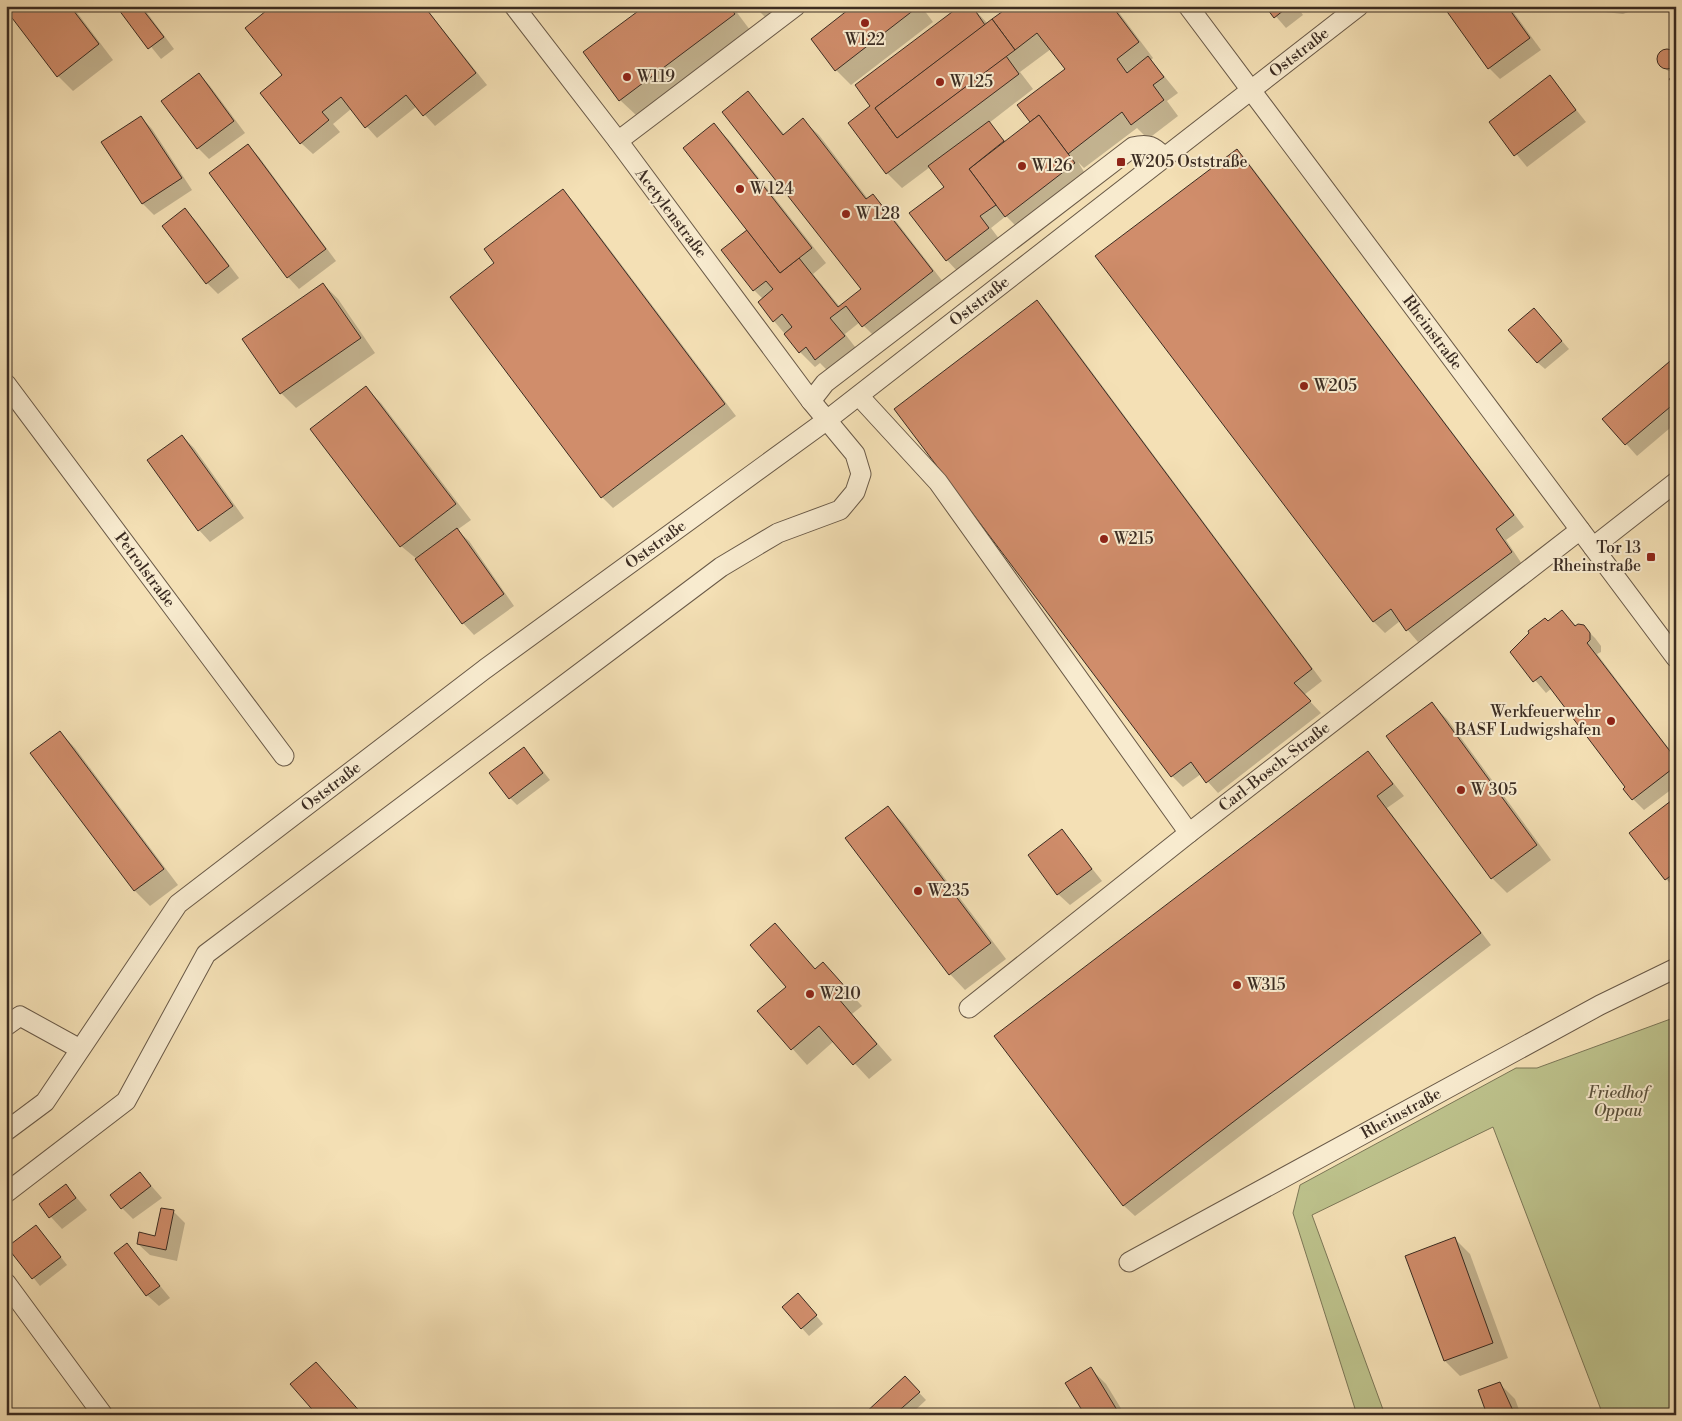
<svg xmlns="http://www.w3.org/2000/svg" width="1682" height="1421" viewBox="0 0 1682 1421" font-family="'Libre Bodoni',serif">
	<rect width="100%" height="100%" fill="#f4e0b5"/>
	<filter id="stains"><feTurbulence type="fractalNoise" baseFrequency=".004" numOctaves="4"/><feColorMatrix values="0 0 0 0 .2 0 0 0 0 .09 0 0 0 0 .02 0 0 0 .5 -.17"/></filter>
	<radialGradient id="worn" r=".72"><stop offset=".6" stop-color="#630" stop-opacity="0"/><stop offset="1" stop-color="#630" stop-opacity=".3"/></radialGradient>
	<path fill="#bdc28c" stroke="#7c7757" d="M1676,1017V1415H1603L1493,1127L1312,1215L1385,1415H1357L1293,1213L1300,1185L1516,1068H1537Z"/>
	<g fill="#0003" fill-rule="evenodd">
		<path d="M6,6H72L113,60L73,91L58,76Z"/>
		<path d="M118,6H142L174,49L161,59Z"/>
		<path d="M274,6H424L487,85L435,126L417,106L377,138L351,109L333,124L340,132L313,154L301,143L283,75Z"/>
		<path d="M647,6H732L750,30L636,115L620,100Z"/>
		<path d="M754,6H781L766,18Z"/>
		<path d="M855,6H921L933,22L851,85L836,70Z"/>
		<path d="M971,6L988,24L1012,6H1114L1153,58L1151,60L1178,93L1167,101L1178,116L1148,139L1137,128L1084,168L1078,162L1086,175L1017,227L1006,216L991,228L1000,240L958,272L947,260L946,187L930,167L902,188L887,173L872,107ZM1051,49L1067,70L1032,122L1006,142L989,123L1033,89L1020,72Z"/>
		<path d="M1267,6H1297L1303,15L1286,28Z"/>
		<path d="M1444,6H1509L1541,50L1500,79L1489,68Z"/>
		<path d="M1593,6H1644L1623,14L1605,12Z"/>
		<path d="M1664,51H1670L1676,57L1674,71H1668L1659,62V56Z"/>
		<path d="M199,74L210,86L245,133L209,159L198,148Z"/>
		<path d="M1550,77L1586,122L1527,167L1490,122Z"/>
		<path d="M748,93L785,135L803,120L819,135L868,199L873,196L888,211L947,287L879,341L860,322L845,334L859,352L831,374L820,363L815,367L800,352L774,321L763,299L754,290L748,230L714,125L729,140L826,263L813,274L840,307L863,289Z"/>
		<path d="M141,117L152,129L192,190L154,215L143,204Z"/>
		<path d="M248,145L259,157L336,261L299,289L288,277Z"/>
		<path d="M1237,151L1248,162L1524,527L1506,540L1522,564L1418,642L1400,621L1385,633L1374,622L1096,256Z"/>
		<path d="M562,191L574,202L736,416L613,508L602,497L452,297L496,263Z"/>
		<path d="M185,210L196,221L239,278L218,294L207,283Z"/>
		<path d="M323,284L338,299L375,353L296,408L281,393Z"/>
		<path d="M1037,302L1048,313L1322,681L1304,695L1321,713L1218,793L1201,774L1183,787L1172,776Z"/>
		<path d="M1541,317L1569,349L1545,369L1537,362Z"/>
		<path d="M1676,358V423L1637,456L1604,419Z"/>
		<path d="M366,388L381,403L471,520L457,530L469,541L514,606L474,635L463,623L418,560L401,546Z"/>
		<path d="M182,436L194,448L244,518L210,542L199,530L149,460Z"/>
		<path d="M1562,611L1577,627L1583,626L1595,638L1601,646V652L1597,654L1676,758V786L1644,810L1633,799L1627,787L1552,688L1546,693L1511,652Z"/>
		<path d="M1432,704L1447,719L1551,860L1507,893L1492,878Z"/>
		<path d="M60,732L75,748L178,885L150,906L135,891L32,754Z"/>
		<path d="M524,748L550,780L517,805L510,798Z"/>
		<path d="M1368,752L1404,796L1387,808L1491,945L1135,1216L1123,1205Z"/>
		<path d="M1676,798V889L1666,879Z"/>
		<path d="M888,808L903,823L1006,959L965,990L950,974L847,839Z"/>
		<path d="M1062,831L1102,881L1070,905L1058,894Z"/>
		<path d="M823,964L862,1006L852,1014L892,1060L869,1079L834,1041L807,1065L759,1011Z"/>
		<path d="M140,1173L162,1198L133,1219L122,1208Z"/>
		<path d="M66,1185L87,1210L62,1229L40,1205Z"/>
		<path d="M173,1211L185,1223L177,1261L150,1255L138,1244L156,1237Z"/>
		<path d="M43,1234L67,1265L40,1286L9,1247Z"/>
		<path d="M1454,1238L1470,1254L1508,1358L1460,1376L1445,1361Z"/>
		<path d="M127,1245L170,1298L159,1306L147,1295Z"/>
		<path d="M805,1302L823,1324L809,1336L783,1307Z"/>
		<path d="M1091,1369L1106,1384L1125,1415H1086Z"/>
		<path d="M905,1378L926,1400L910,1415H865Z"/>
		<path d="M1500,1384L1515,1399L1521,1415H1483L1488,1413Z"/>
	</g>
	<g fill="#d08d6b" stroke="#3b2c22">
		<path d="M6,6H70L99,44L57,77L6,10Z"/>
		<path d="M116,6H140L164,37L148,49Z"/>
		<path d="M272,6H424L476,73L423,116L406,95L365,128L341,97L322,112L329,120L300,144L260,93L282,75L245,28Z"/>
		<path d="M645,6H729L735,14L619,101L583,52Z"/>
		<path d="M853,6H919L835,71L811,39Z"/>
		<path d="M960,6H972L985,25L875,108L897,138L1006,56L1019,74L886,174L848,123L870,106L855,85Z"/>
		<path d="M1010,6H1112L1139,42L1117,59L1127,73L1148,56L1164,77L1153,85L1164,100L1131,125L1122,112L1068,154L1039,115L1030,122L1017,105L1065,69L1037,33L1015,50L992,19Z"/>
		<path d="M1265,6H1289L1274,18Z"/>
		<path d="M1443,6H1507L1530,38L1488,69Z"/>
		<path d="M992,19L1015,50L897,138L875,108Z"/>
		<circle cx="1667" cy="59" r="10"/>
		<path d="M199,73L234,121L197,149L161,101Z"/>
		<path d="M1676,74V87L1669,79Z"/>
		<path d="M1550,75L1576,110L1514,156L1489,122Z"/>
		<path d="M748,91L783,135L803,118L866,199L873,194L933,271L862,327L846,306L830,318L845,336L815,360L806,347L799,353L784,334L792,327L782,314L773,322L758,302L773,289L766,281L753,291L721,250L747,230L780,273L799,258L838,307L861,289L722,112Z"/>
		<path d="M1039,115L1075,163L1005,217L969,169Z"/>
		<path d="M141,116L182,178L142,204L101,142Z"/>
		<path d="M989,121L1004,141L969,169L996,205L980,216L989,228L946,261L909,213L944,187L928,166Z"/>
		<path d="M714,123L812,248L780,273L683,148Z"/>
		<path d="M248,144L326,249L287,278L209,173Z"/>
		<path d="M1237,149L1514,515L1496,529L1512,552L1406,631L1391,609L1373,622L1095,256Z"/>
		<path d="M563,189L725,404L601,498L450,297L494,263L484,249Z"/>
		<path d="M185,208L229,266L206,284L162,226Z"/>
		<path d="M323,283L361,338L280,394L242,339Z"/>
		<path d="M1037,300L1312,669L1294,683L1311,701L1206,783L1191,762L1171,777L894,409Z"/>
		<path d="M1534,308L1562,341L1537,363L1508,330Z"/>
		<path d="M1676,356V402L1625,445L1602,419Z"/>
		<path d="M366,386L456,504L400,547L310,429Z"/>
		<path d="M182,435L233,506L198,531L147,460Z"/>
		<path d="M457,528L504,594L462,624L415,559Z"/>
		<path d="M1562,610L1575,626L1578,624L1584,625L1590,633V640L1587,643L1676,759V766L1632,800L1623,789L1625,787L1541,676L1533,682L1510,652L1529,633L1528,631L1545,618L1548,621Z"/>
		<path d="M1432,702L1537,845L1491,879L1386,736Z"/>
		<path d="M60,731L164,869L134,891L30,753Z"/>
		<path d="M524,747L543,773L509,799L489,773Z"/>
		<path d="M1368,751L1393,784L1377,796L1481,933L1123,1206L994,1036Z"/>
		<path d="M1676,797V872L1665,880L1629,833Z"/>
		<path d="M888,806L991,943L949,975L845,838Z"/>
		<path d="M1062,829L1092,869L1057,895L1028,855Z"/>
		<path d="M775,923L815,969L823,962L848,990L838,998L877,1044L853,1065L819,1026L791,1050L757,1011L786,987L750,945Z"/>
		<path d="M140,1172L151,1186L121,1209L110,1195Z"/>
		<path d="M66,1184L76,1198L49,1218L39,1204Z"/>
		<path d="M161,1208L174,1210L166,1250L137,1244L139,1232L155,1236Z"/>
		<path d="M36,1225L61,1257L32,1279L7,1247Z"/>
		<path d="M1455,1237L1493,1343L1444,1361L1405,1256Z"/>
		<path d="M127,1243L160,1286L146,1296L114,1253Z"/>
		<path d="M798,1293L817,1315L801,1329L782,1307Z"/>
		<path d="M316,1362L363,1415H317L290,1384Z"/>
		<path d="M1091,1367L1120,1415H1085L1065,1383Z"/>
		<path d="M905,1376L920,1392L894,1415H863Z"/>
		<path d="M1500,1382L1515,1415H1479L1486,1412L1478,1390Z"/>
	</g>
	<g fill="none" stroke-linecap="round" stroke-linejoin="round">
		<defs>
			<g id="minor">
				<path id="s1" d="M1188,6L1676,658"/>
				<path d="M618,141L796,6"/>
				<path id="s2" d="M6,384L284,756"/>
				<path d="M859,396L938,482L1189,833"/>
				<path d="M811,401L825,383L1133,147C1148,143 1154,146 1164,157"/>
				<path d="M1593,547L1676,482"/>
				<path id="s3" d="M969,1008L1189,833L1580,530"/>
				<path d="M6,1026L20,1016L80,1049"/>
				<path id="s4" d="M6,1131L45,1102L178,904L485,669L827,420L1359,6"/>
				<path d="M6,1193L126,1101L206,954L721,567L778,533L840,510L855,492L861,474L855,454L811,401L618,141L514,6"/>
				<path id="s5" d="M1129,1262L1600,1005L1676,968"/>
				<path d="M6,1283L103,1415"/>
			</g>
		</defs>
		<use href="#minor" stroke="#695947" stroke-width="21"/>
		<use href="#minor" stroke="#f8ebcf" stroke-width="19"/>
	</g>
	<g fill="#8f2418" stroke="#f8ebcf" stroke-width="2">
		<circle cx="865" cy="23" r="5"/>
		<circle cx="627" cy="77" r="5"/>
		<circle cx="940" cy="82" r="5"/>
		<rect x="1116" y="157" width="10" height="10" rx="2.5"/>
		<circle cx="1022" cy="166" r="5"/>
		<circle cx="740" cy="189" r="5"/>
		<circle cx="846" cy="214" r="5"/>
		<circle cx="1304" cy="386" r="5"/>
		<circle cx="1104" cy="539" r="5"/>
		<rect x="1646" y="552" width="10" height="10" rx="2.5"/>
		<circle cx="1611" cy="721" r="5"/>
		<circle cx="1461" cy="790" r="5"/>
		<circle cx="918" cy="891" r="5"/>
		<circle cx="1237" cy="985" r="5"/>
		<circle cx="810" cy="994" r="5"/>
	</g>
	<g text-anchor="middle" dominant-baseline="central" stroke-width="4" stroke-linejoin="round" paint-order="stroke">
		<g font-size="16" fill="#3b2c22" stroke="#f8ebcf" text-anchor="start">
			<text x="865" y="40" text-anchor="middle">W122</text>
			<text x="637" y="77">W119</text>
			<text x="950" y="82">W 125</text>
			<text x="1131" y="162">W205 Oststraße</text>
			<text x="1032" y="166">W126</text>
			<text x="750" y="189">W 124</text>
			<text x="856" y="214">W 128</text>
			<text x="1314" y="386">W205</text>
			<text x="1114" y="539">W215</text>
			<text x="1641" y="548" text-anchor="end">Tor 13<tspan x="1641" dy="18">Rheinstraße</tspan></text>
			<text x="1601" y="712" text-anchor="end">Werkfeuerwehr<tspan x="1601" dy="18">BASF Ludwigshafen</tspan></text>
			<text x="1471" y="790">W 305</text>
			<text x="928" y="891">W235</text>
			<text x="1247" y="985">W315</text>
			<text x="820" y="994">W210</text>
		</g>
		<g font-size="16" fill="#3b2c22" stroke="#f8ebcf">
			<text stroke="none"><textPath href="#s4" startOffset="1695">Oststraße</textPath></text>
			<text transform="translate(671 213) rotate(53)">Acetylenstraße</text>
			<text stroke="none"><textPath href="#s4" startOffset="1290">Oststraße</textPath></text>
			<text stroke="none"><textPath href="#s1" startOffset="408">Rheinstraße</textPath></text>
			<text stroke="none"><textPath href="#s4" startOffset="885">Oststraße</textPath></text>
			<text stroke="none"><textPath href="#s2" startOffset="232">Petrolstraße</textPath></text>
			<text stroke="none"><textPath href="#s3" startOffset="389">Carl-Bosch-Straße</textPath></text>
			<text stroke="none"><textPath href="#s4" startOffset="480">Oststraße</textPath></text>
			<text stroke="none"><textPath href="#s5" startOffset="310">Rheinstraße</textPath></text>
		</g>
		<g font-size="16" font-style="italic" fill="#5c523c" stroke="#f8ebcf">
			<text x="1618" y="1093">Friedhof<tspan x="1618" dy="18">Oppau</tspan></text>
		</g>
	</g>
	<rect width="1682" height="1421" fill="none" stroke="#f4e0b5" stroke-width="25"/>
	<rect x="8" y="8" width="1667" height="1406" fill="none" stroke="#3b2c22" stroke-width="2.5"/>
	<rect x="12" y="12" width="1657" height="1396" fill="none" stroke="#3b2c22"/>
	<rect width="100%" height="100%" filter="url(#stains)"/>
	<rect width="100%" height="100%" fill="url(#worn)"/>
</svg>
